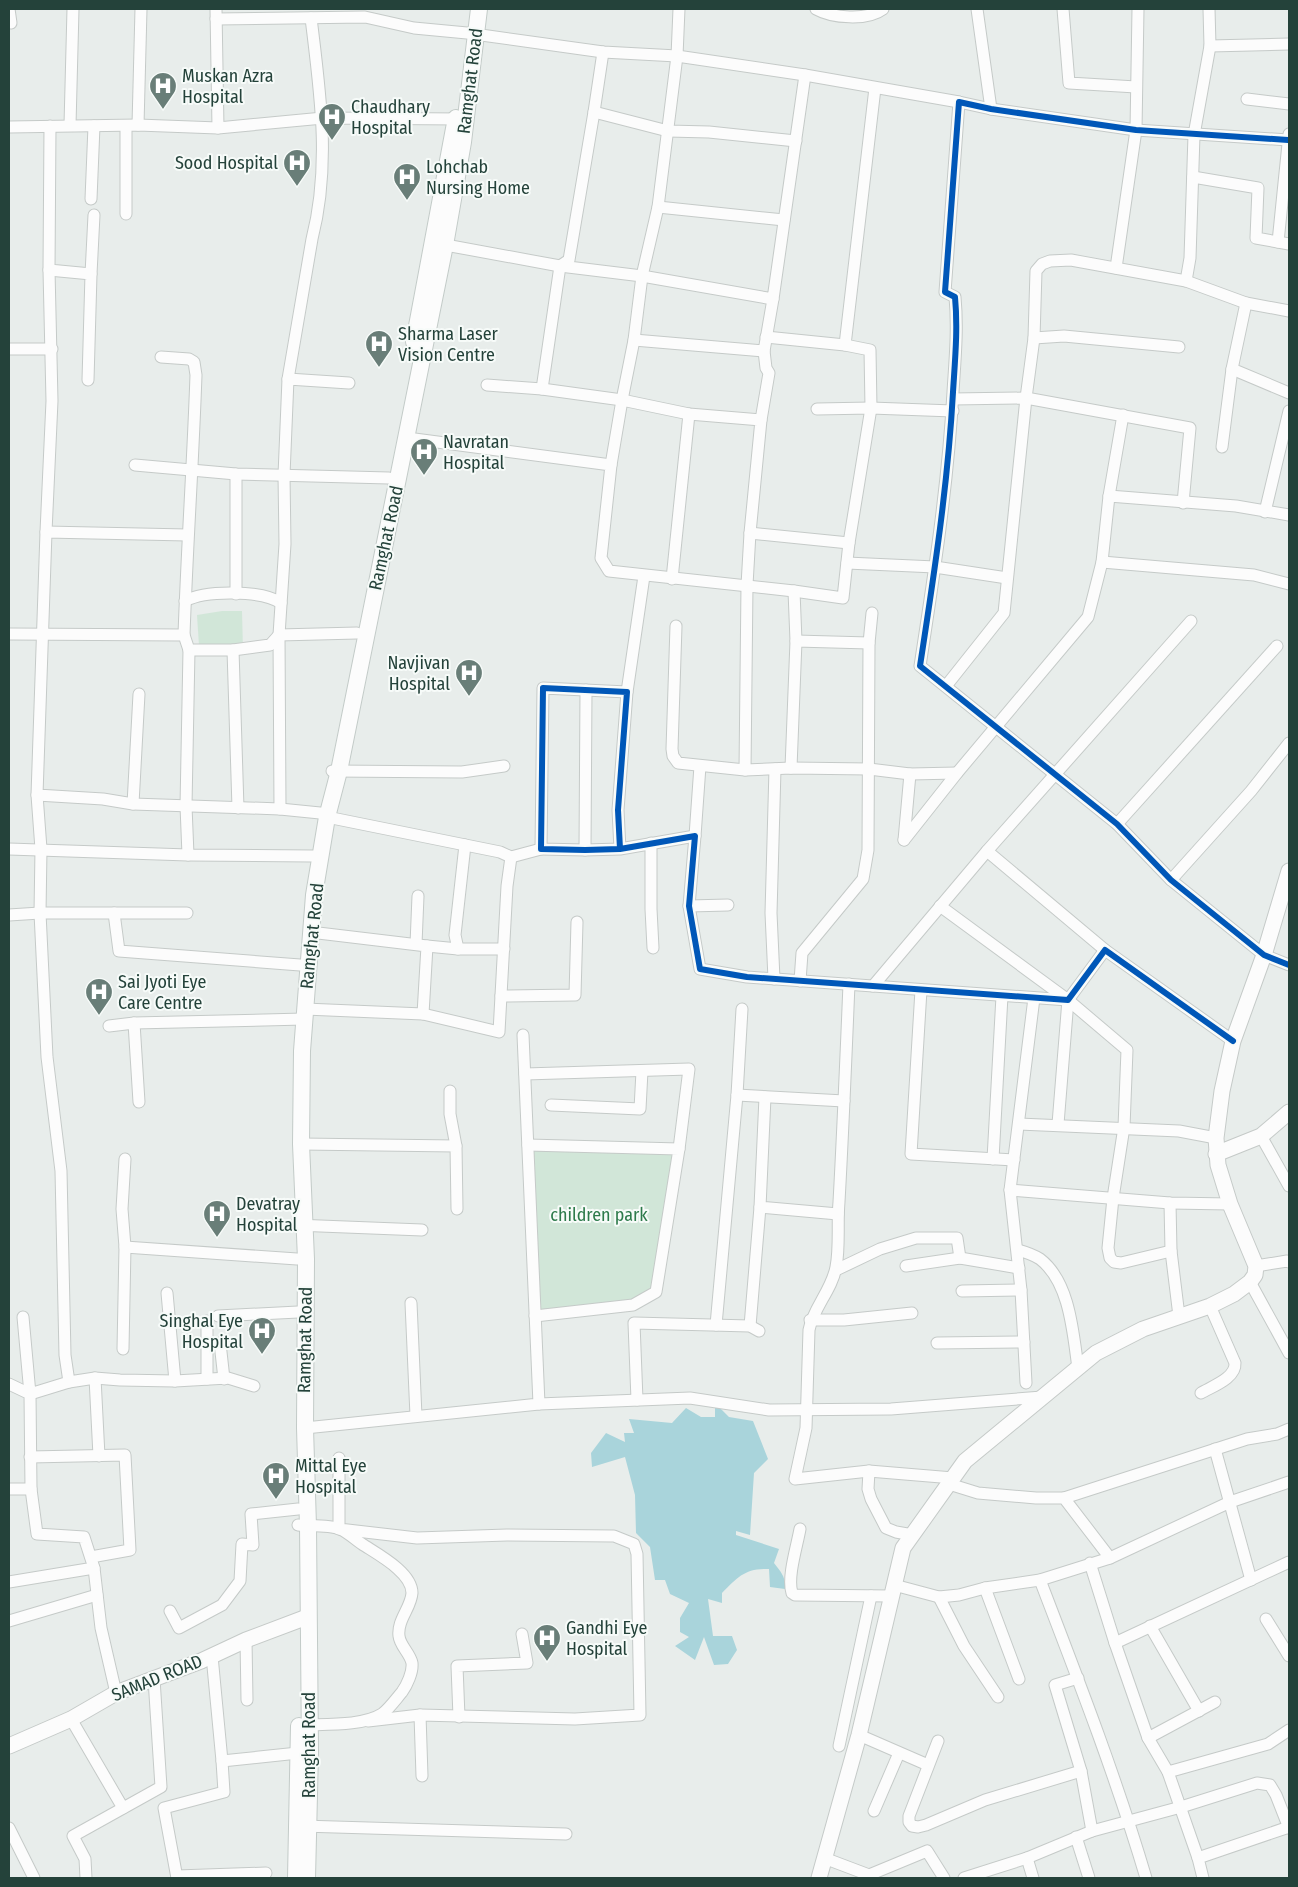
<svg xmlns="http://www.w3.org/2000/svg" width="1298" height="1887" viewBox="0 0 1298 1887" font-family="'Fira Sans Condensed',sans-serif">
	<rect width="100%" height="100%" fill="#e8edeb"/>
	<g fill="#d1e6d8">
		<path d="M222,611H242L243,650L199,646L197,615Z"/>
		<path d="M528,1145L679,1149L657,1285L633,1305L535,1316Z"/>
	</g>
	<path fill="#a9d4db" d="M715,1407H719L729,1417L753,1421L768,1459L754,1473L750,1535L736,1531V1535L779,1549L774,1563C781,1572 786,1577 785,1589L770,1587L769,1569C745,1568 738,1577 722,1593V1603L708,1599L713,1636H732L737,1650L728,1664L714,1665L704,1637L695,1660L675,1646L689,1637L680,1632V1618L689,1603L670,1594L665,1580H655L650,1547L636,1533L635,1495L625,1457L592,1467L591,1453L606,1433L625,1442L624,1433H634L629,1419L672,1423L686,1408L701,1417H715Z"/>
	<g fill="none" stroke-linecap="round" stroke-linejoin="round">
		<defs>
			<g id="minor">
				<path d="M9,9L11,23"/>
				<path d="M216,9L218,128"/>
				<path d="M816,9C832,18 867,21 883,9"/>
				<path d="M977,9L991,109"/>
				<path d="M1063,9L1069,83L1136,87"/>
				<path d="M216,19L365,17L414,28L467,33L603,52L677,56L805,75L959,102"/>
				<path d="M1210,46L1289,44"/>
				<path d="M1247,99L1289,104"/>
				<path d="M594,112L603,52"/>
				<path d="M70,125L73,9"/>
				<path d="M138,125L141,9"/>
				<path d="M50,126L49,270L91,274L88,380"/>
				<path d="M126,126V214"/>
				<path d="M9,127L138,125L218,128L323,118L461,119"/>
				<path d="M1288,140L1136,130L991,109L959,102L945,292L955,297C958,329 955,360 953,392C948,484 934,575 920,666L1117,824L1171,880L1264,955L1289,965"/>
				<path d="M1193,177L1258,188L1256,238L1289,244"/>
				<path d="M91,199L94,126"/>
				<path d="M658,207L784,220"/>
				<path d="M1278,242L1289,134"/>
				<path d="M440,244L560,266L642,276L773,299L805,75"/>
				<path d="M1116,268L1136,130L1138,9"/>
				<path d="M91,274L94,215"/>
				<path d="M1186,281L1190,258L1194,135L1210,46L1209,9"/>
				<path d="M1246,303L1232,369L1289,393"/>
				<path d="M766,337L845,345"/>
				<path d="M1034,338L1064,336L1179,347"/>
				<path d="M634,340L764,351L773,299"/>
				<path d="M9,349H52"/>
				<path d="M161,357L189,359L194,362L196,375C193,462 187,548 184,635"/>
				<path d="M288,379L312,239C331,165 320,92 311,18"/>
				<path d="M349,383L288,379L284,475L285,544L279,635L357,633"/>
				<path d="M487,385L542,389L622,400L689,414L761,420L750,533L747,585L745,770"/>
				<path d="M542,389L560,266L569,260L594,112L668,131L709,132L796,141"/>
				<path d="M953,399L1026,398L1190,428L1183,503"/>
				<path d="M817,409L871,408L953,411"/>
				<path d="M761,420L769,373L766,368L764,351"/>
				<path d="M407,438L611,465L601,558L609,571L794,591L796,641"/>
				<path d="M1222,447L1232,369"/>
				<path d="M135,465L236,474L389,478"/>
				<path d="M611,465L622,400L634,340L642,276L658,207L677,56L679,9"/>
				<path d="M1109,496L1236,506L1289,515"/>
				<path d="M1265,512L1289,411"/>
				<path d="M46,532L52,401L49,270"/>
				<path d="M750,533L849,543"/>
				<path d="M1102,562L1254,575L1289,584"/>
				<path d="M847,563L935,567L1007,578"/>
				<path d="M672,579L689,414"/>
				<path d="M794,591L843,598L849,543L871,408L870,350L845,345L875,88"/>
				<path d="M236,594V474"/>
				<path d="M185,601C205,590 262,590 281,603"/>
				<path d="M676,626L672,749L673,756L678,763L745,770L791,768L869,769L910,774L957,773"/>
				<path d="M9,634L184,635L189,650H233L238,808"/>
				<path d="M279,635L280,809"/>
				<path d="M233,650L270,645L279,635"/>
				<path d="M946,686L1004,613L1026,398L1034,338L1036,271L1042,264L1050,261L1071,260L1186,281L1246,303L1289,311"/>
				<path d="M627,692L644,576"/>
				<path d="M139,694L133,804L280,809L320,813L327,817L500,852L511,857L541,849"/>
				<path d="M791,768L796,641L869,643L872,613"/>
				<path d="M332,771L462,772L504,766"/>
				<path d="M37,795L41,849L40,913L47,1057L61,1171L65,1355L69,1382L95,1378L120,1380L175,1381L228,1378L254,1386"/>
				<path d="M133,804L103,799L37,795L46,532L187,535"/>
				<path d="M1117,824L1277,646"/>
				<path d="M695,836L700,766"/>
				<path d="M904,840L957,773L1088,617L1102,562L1109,496L1123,415"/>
				<path d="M904,840L910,774"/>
				<path d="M651,843V909L653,948"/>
				<path d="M9,849L188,855L313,856"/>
				<path d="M620,849L618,810L627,692L543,688L541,849L585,850L620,849L695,836L689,906L700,969L747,977L1068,1000L1105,950L1233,1041"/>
				<path d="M585,850L586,690"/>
				<path d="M987,851L1105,950"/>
				<path d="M188,855L186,806L189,650"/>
				<path d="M1171,880L1251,791L1289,743"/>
				<path d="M689,906L728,905"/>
				<path d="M940,906L1068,1000L1127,1050L1124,1127L1113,1198L1108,1248L1110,1258L1114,1262L1121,1263L1171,1251"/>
				<path d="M114,913H187"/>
				<path d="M9,915L40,913H114L119,951L300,965"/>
				<path d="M310,932L427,946L423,1014"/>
				<path d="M416,944L418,896"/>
				<path d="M427,946L458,949L455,935L465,845"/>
				<path d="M458,949H504"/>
				<path d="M774,979L771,913L775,769"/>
				<path d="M800,981L802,953L863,879L868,850L869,643"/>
				<path d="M849,984C846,1057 843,1130 839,1202C837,1224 840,1246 836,1267C832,1290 813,1308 809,1330L806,1428L795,1479L869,1471L953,1478"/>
				<path d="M873,986L987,851L1191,621"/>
				<path d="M921,990L911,1154L1014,1160"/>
				<path d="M501,996L575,995L577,922"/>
				<path d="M305,1009L423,1014L499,1032L507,886L511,857"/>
				<path d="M134,1023L139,1102"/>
				<path d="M109,1026L134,1023L304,1019"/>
				<path d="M525,1074L689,1069L679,1149"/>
				<path d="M450,1091V1114L456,1146"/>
				<path d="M737,1095L844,1101"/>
				<path d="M765,1097L760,1207L838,1214"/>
				<path d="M551,1105L640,1109L642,1071"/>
				<path d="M1019,1124L1179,1131L1216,1138"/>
				<path d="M1058,1124L1068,1000"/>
				<path d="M1261,1136L1289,1186"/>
				<path d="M301,1144L456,1146L457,1209"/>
				<path d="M528,1145L679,1149L656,1292L633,1305L535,1316"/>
				<path d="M993,1159L1002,996"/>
				<path d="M1010,1190L1170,1203L1230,1204"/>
				<path d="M1170,1203L1171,1251L1179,1316"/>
				<path d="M295,1225L422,1230"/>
				<path d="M125,1247L297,1259"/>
				<path d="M1018,1250C1025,1252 1034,1255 1040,1259C1070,1282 1073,1333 1078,1368"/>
				<path d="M906,1266L960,1258L1019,1268"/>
				<path d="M1256,1266L1287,1261L1289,1262"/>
				<path d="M836,1270L880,1249L916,1238H957L960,1258"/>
				<path d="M1250,1282L1289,1353"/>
				<path d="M962,1291L1021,1290"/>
				<path d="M167,1293L175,1381"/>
				<path d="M411,1303L416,1416"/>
				<path d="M218,1316L298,1312"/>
				<path d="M23,1317L30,1394L69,1382"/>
				<path d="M810,1320H844L912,1313"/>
				<path d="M207,1321V1379"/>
				<path d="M716,1325L737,1095L742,1009"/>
				<path d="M750,1326L760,1207"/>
				<path d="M220,1343L224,1379"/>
				<path d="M937,1343L1024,1342"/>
				<path d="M123,1349L125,1247L122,1209L125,1159"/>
				<path d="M95,1378L99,1456"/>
				<path d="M1026,1383L1021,1290L1010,1190L1034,998"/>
				<path d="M9,1384L30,1394L31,1489"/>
				<path d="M1201,1393C1213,1386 1236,1378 1235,1363L1210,1306"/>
				<path d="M637,1400L634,1323L750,1326L759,1331"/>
				<path d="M539,1404L690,1398L769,1410L891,1409L1042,1397"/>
				<path d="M305,1428L539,1404L523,1035"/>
				<path d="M1215,1449L1251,1580"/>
				<path d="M30,1457L125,1455L130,1550L91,1557"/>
				<path d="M339,1458V1529L417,1538L507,1535L614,1536L634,1544L637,1554L640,1715L575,1719L420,1715L368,1721"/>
				<path d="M869,1471L868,1489L871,1499L886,1528L896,1532L913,1535"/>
				<path d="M949,1484L978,1493L1036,1498H1064L1110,1558"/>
				<path d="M9,1489H31L37,1534L84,1537L94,1568L9,1582"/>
				<path d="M1064,1498L1247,1439L1277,1434L1289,1429"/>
				<path d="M298,1525C309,1526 330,1525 340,1529C347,1532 355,1539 362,1544C377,1554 412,1572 412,1593C411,1608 397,1620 399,1636C400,1646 410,1653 412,1663C413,1672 407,1685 402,1692C396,1699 389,1709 382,1714C363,1726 326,1724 303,1725"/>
				<path d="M800,1529C797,1546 787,1577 792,1593L795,1595L891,1596"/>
				<path d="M1090,1563L1115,1643"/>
				<path d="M94,1568L101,1628L116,1693"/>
				<path d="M1040,1580C1078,1679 1116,1777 1146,1878"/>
				<path d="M894,1585L939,1597L959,1595L985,1588L1040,1580L1110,1558L1230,1502L1289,1482"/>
				<path d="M985,1588L1019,1679"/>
				<path d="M939,1597L964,1646L998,1697"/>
				<path d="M170,1611L179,1628L222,1605L240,1581L242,1544L253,1545L251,1514L298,1509"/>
				<path d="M1266,1619L1289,1656"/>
				<path d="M9,1621L97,1595"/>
				<path d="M1150,1626L1199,1711"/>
				<path d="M246,1640L247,1700"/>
				<path d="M212,1656L222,1761"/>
				<path d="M1078,1678L1055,1685L1081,1771L1092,1831"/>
				<path d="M420,1715L422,1776"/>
				<path d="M459,1717L457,1666L527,1663L522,1634"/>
				<path d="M71,1719L123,1808"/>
				<path d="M859,1735L928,1765"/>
				<path d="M1148,1738L1215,1702"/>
				<path d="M938,1741L909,1816V1822L912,1826L918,1827L926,1825L985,1800L1081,1771"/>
				<path d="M839,1746L871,1596"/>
				<path d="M1168,1772L1268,1744L1289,1730"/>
				<path d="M874,1811L899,1753"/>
				<path d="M302,1826L566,1834"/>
				<path d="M9,1828L34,1878"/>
				<path d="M1076,1837L1089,1878"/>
				<path d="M824,1858L869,1875L927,1851L944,1878"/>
				<path d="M1027,1858L1033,1878"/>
				<path d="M1198,1858L1168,1772L1148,1738L1115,1643L1289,1562"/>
				<path d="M177,1876L266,1873"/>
				<path d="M86,1878L85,1859L73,1836L161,1787L154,1679"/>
				<path d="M177,1878L164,1808L224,1792L222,1761L298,1753"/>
				<path d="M964,1878L1027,1858L1092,1831L1181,1807L1257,1783L1270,1785L1276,1795L1289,1828"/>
				<path d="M1203,1878L1198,1858L1289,1827"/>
			</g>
			<g id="tertiary">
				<path d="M1216,1154L1261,1136L1289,1112"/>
				<path d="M9,1746L71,1719L116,1693L201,1661L246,1640L307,1617"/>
				<path d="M819,1878L859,1735L903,1548L965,1461L1096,1353L1143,1329L1210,1306L1234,1294L1250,1282L1255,1275L1256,1266L1230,1204L1218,1165L1216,1138L1222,1091L1233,1041L1264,955L1289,871"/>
			</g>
			<g id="secondary">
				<path d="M414,342L456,118"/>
				<path d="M296,1878L299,1726"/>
				<path d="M307,1878L310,1752L308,1526L305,1428L306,1259L301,1144L302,1051L314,895L327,817L339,771L445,245L463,142L479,9"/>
			</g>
		</defs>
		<use href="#minor" stroke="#c5cac8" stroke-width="13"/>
		<use href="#tertiary" stroke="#c5cac8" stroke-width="17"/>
		<use href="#secondary" stroke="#c3cbc8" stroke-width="18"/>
		<use href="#minor" stroke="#fcfcfc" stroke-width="11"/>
		<use href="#tertiary" stroke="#fcfcfc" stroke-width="15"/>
		<use href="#secondary" stroke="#fcfcfc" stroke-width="16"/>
		<defs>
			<g id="cycleway">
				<path d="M1288,140L1136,130L991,109L959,102L945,292L955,297C958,329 955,360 953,392C948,484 934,575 920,666L1117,824L1171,880L1264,955L1289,965"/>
				<path d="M620,849L618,810L627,692L543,688L541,849L585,850L620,849L695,836L689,906L700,969L747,977L1068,1000L1105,950L1233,1041"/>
			</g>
		</defs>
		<use href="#cycleway" stroke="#f7fbf9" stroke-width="9"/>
		<use href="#cycleway" stroke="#0057b8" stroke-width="6"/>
	</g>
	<defs>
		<symbol id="hospital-pin" viewBox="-11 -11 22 30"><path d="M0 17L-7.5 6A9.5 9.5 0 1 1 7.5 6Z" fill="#697e78" stroke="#f7fbf9"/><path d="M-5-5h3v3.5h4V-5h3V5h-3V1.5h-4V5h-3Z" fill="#fff"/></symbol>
	</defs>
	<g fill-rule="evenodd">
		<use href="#hospital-pin" x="147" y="70" width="32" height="43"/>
		<use href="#hospital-pin" x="316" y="101" width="32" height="43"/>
		<use href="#hospital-pin" x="281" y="147" width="32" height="43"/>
		<use href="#hospital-pin" x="391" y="161" width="32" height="43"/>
		<use href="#hospital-pin" x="363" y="328" width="32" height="43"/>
		<use href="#hospital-pin" x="408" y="436" width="32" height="43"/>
		<use href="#hospital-pin" x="453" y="657" width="32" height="43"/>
		<use href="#hospital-pin" x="83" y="976" width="32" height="43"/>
		<use href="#hospital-pin" x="201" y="1198" width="32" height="43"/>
		<use href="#hospital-pin" x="246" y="1315" width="32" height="43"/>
		<use href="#hospital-pin" x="260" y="1460" width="32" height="43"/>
		<use href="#hospital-pin" x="531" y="1622" width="32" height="43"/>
	</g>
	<g text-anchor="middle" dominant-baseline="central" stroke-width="4" stroke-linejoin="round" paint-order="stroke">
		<g font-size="18" fill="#24423a" stroke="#f7fbf9" text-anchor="start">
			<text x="182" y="76">Muskan Azra<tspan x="182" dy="21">Hospital</tspan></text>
			<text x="351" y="107">Chaudhary<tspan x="351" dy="21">Hospital</tspan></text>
			<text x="278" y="163" text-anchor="end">Sood Hospital</text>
			<text x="426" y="167">Lohchab<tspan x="426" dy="21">Nursing Home</tspan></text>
			<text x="398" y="334">Sharma Laser<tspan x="398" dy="21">Vision Centre</tspan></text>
			<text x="443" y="442">Navratan<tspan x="443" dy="21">Hospital</tspan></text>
			<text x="450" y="663" text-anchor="end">Navjivan<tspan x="450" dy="21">Hospital</tspan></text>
			<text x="118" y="982">Sai Jyoti Eye<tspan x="118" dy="21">Care Centre</tspan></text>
			<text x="236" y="1204">Devatray<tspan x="236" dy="21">Hospital</tspan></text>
			<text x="243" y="1321" text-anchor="end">Singhal Eye<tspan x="243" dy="21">Hospital</tspan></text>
			<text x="295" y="1466">Mittal Eye<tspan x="295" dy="21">Hospital</tspan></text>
			<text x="566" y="1628">Gandhi Eye<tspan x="566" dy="21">Hospital</tspan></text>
		</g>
		<g font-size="18" fill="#24423a" stroke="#f7fbf9">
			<text transform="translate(470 81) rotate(-83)">Ramghat Road</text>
			<text transform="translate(386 538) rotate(-78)">Ramghat Road</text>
			<text transform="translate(312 936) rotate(-84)">Ramghat Road</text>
			<text transform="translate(305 1340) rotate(-89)">Ramghat Road</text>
			<text transform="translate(157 1678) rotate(-22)">SAMAD ROAD</text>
			<text transform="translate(309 1745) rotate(-90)">Ramghat Road</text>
		</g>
		<g font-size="18" fill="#2d7a4b" stroke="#f7fbf9">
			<text x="599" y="1215">children park</text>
		</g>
	</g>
	<rect width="1298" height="1887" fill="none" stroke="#24423a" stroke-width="20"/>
</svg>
